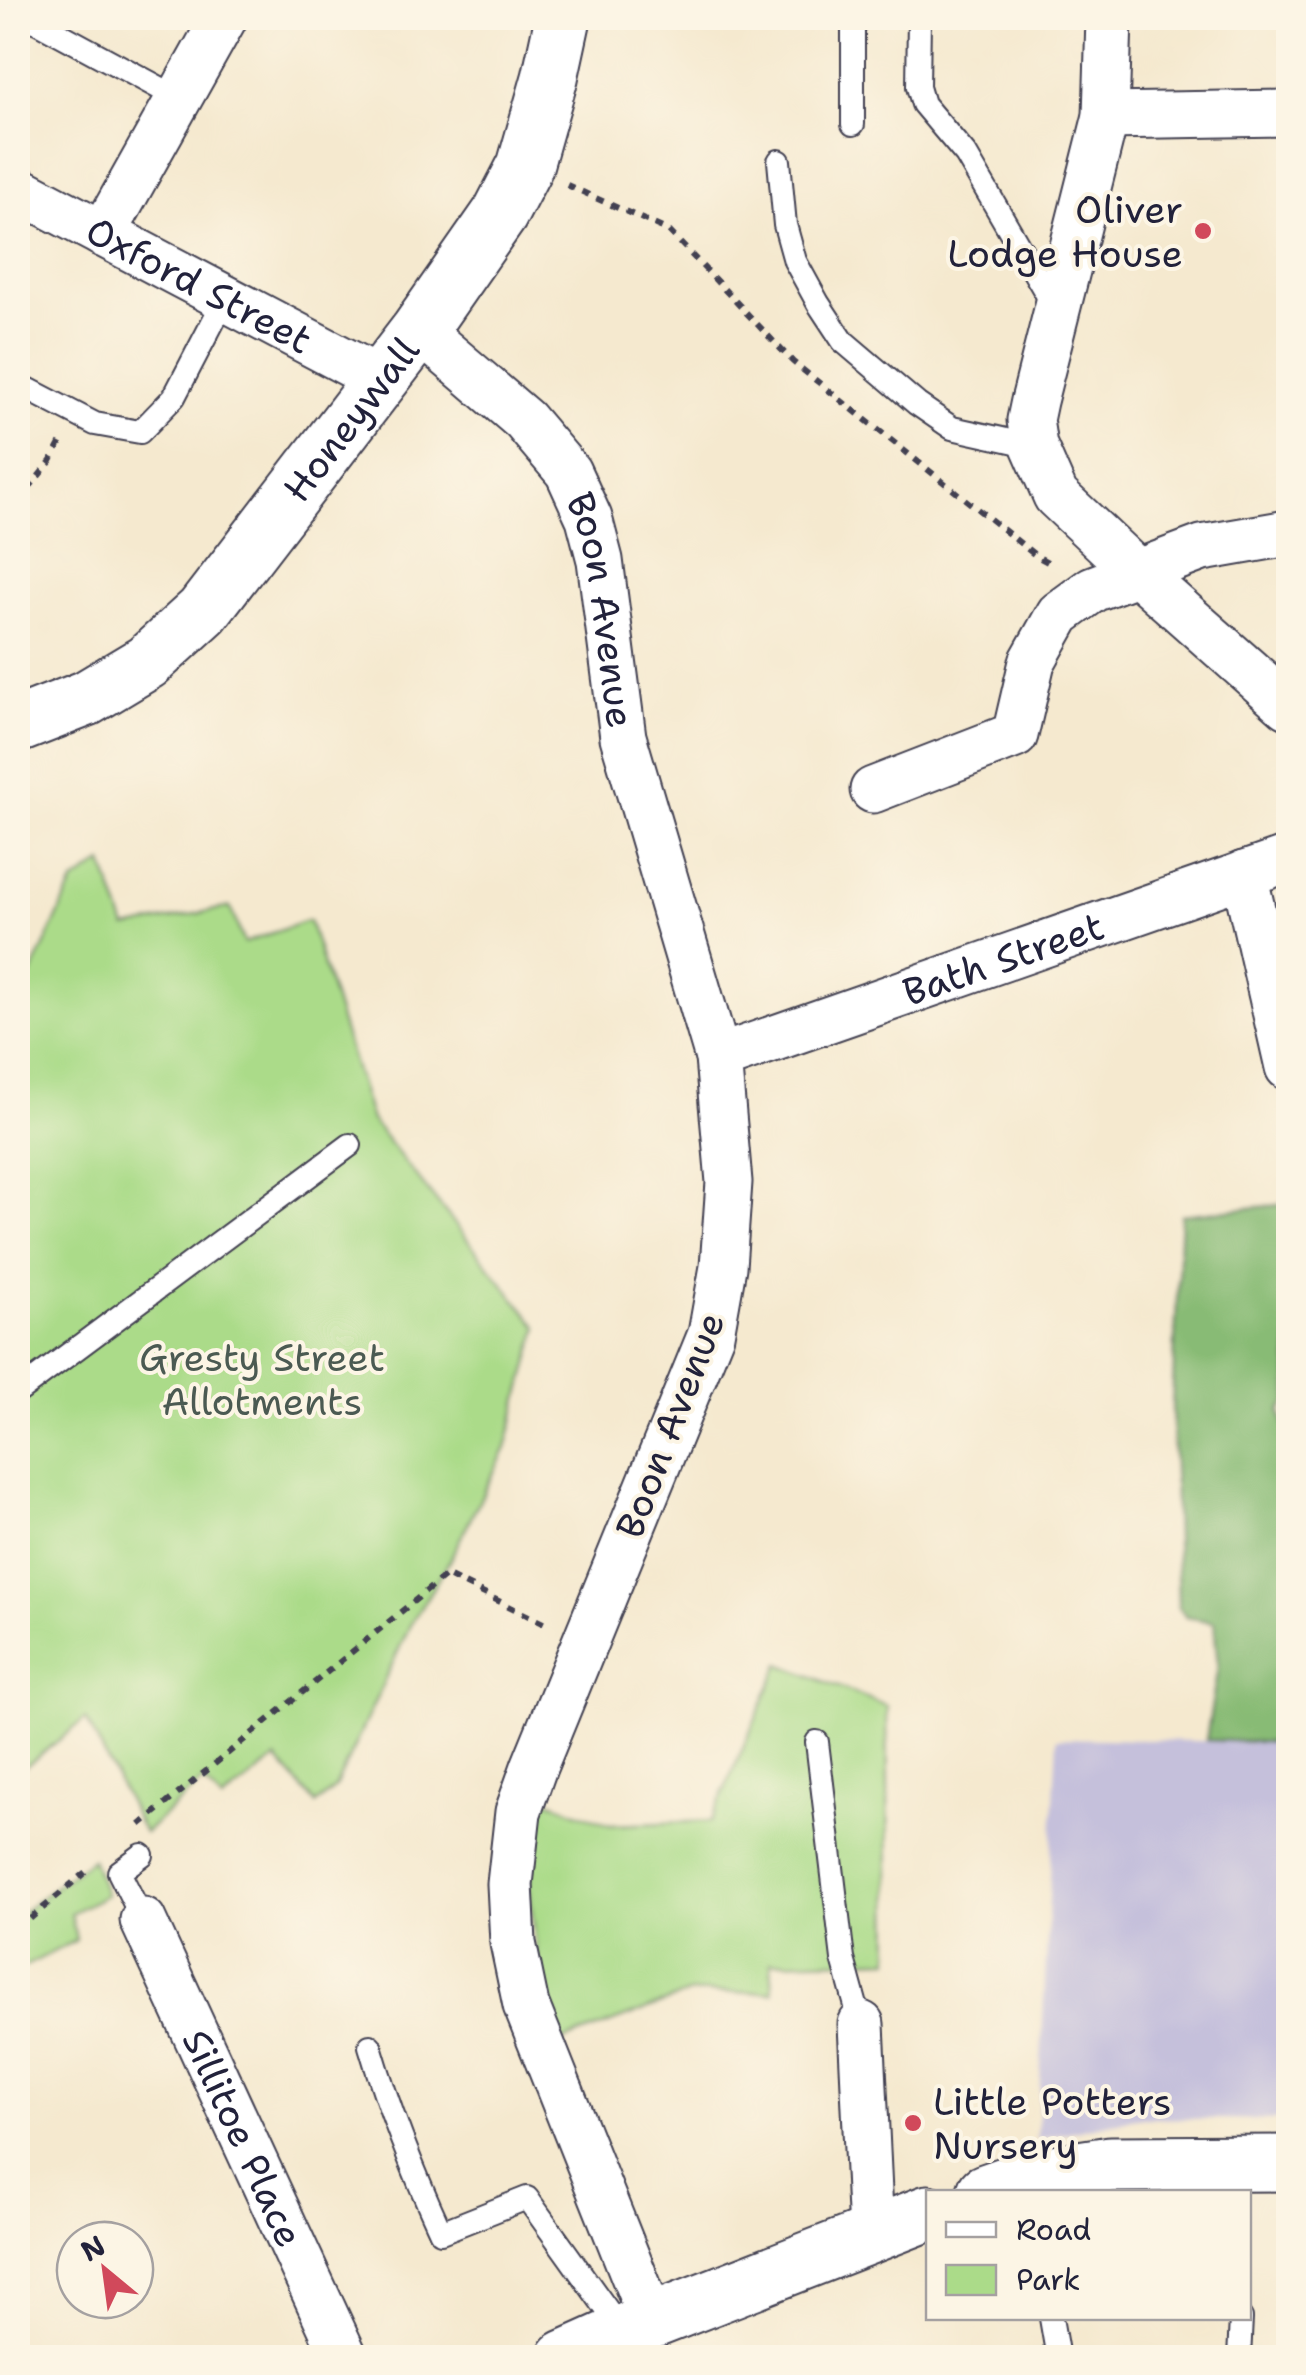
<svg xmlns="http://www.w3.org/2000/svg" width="1306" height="2375" viewBox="0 0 1306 2375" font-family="'Shantell Sans',sans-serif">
	<rect width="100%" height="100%" fill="#fcf5e5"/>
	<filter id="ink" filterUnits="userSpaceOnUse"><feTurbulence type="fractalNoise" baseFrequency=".01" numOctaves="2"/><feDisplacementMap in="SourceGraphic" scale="20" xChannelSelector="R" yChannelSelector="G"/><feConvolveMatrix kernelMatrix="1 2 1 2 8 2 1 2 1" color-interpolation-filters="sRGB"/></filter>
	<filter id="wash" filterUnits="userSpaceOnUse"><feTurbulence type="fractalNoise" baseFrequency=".0048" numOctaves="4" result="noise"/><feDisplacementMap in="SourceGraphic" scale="40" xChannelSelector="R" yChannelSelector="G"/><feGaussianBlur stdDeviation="2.25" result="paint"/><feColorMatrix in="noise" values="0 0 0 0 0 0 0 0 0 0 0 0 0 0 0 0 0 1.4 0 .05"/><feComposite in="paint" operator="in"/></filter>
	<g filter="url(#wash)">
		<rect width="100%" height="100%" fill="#f5e9cf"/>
		<path fill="#c5c0db" d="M1057,1738L1288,1743V2120L1137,2118L1037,2139Z"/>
		<g fill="#abdb89" stroke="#667e62" stroke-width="2.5">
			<path d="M103,863L126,928L230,907L244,943L309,920L371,1120L538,1327L506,1448L448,1563L411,1623L335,1788L316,1804L276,1759L222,1801L203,1781L144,1833L86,1719L18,1772V1003L73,883Z"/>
			<path d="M780,1664L887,1706L890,1959L771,1962L773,1992L690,1993L561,2042L540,1982L529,1886L541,1798L610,1825L711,1821Z"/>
			<path d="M92,1859L106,1895L71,1913L76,1940L18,1970V1915Z"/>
		</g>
		<path fill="#88bb75" stroke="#556e58" stroke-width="2.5" d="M1288,1204V1401L1280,1411L1288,1437V1743L1206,1740L1218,1666L1214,1622L1186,1617L1178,1606L1172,1404L1181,1215Z"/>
	</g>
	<g filter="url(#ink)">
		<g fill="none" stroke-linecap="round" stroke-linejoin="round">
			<defs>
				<g id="lane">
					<path d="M30,18L180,99"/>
					<path d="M919,18L918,87L923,104L966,155L1055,308"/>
					<path d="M853,124V18"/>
					<path d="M779,161L785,225L795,261L818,303L843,341L917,404L952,428L1034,446"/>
					<path d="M18,384L95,424L140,432L174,397L225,299"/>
					<path d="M18,1392L350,1145"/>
					<path d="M817,1742L843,1959L861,2024"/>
					<path d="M142,1855L119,1872L143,1920"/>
					<path d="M370,2046C389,2110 413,2171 441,2232L527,2198L623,2332"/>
					<path d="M1051,2318L1058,2358"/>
					<path d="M1239,2358L1241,2318"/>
				</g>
				<g id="street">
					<path d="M1109,18L1106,116L1034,401L1030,420L1034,446L1056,496L1138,573L1288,706"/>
					<path d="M1106,116L1288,113"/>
					<path id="s1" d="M18,189L379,379"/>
					<path d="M103,234L224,18"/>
					<path id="s2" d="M419,330L524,420L568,472L589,518L600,560L623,737L718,1058L729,1182L723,1267L711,1334L534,1767L518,1812L510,1884L513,1943L526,2005L652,2321"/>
					<path d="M873,790L1015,735L1032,662L1059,614L1093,589L1202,548L1288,533"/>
					<path d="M1244,874L1288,1067"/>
					<path id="s3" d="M718,1058L1288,859"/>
					<path id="s4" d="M143,1920L345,2358"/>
					<path d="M861,2024L871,2234"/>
				</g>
				<g id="secondary">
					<path id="s5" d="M18,725L87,698L147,662L203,611L419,330L500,214L525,166L550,78L563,18"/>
					<path d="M985,2192L1028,2177L1111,2164L1288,2163"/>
					<path d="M565,2358L623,2332L928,2213"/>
				</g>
			</defs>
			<use href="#lane" stroke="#424051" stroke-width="26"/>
			<use href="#street" stroke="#424051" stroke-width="49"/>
			<use href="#secondary" stroke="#424051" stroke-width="59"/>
			<g stroke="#424051" stroke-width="6" stroke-dasharray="8 8" stroke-linecap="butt">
				<path d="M567,185L669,231L793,362L1035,555L1053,565"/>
				<path d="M18,501L51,461L63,438"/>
				<path d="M140,1825L446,1575L547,1625"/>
				<path d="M18,1929L89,1869"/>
			</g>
			<use href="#lane" stroke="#fff" stroke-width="22"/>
			<use href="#street" stroke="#fff" stroke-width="45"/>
			<use href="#secondary" stroke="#fff" stroke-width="55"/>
		</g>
	</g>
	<g fill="#d1495b" stroke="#fcf5e5" stroke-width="4">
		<circle cx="1203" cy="231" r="10"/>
		<circle cx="913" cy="2123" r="10"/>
	</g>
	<g text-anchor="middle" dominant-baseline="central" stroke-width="8" stroke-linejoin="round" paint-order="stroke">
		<g font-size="38" fill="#22223b" stroke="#fcf5e5" text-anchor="end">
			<text x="1183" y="209">Oliver<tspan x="1183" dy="44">Lodge House</tspan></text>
			<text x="933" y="2101" text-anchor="start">Little Potters<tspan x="933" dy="44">Nursery</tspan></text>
		</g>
		<g font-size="38" fill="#22223b" stroke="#fcf5e5">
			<text stroke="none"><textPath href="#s1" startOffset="205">Oxford Street</textPath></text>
			<text stroke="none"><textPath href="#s5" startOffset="462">Honeywall</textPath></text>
			<text stroke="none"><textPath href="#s2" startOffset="350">Boon Avenue</textPath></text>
			<text stroke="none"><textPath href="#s3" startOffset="302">Bath Street</textPath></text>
			<text transform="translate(670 1425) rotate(-69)">Boon Avenue</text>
			<text stroke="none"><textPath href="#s4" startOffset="240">Sillitoe Place</textPath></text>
		</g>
		<g font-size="38" fill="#4b5a52" stroke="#fcf5e5">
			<text x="262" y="1357">Gresty Street<tspan x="262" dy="44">Allotments</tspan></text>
		</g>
	</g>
	<rect width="1306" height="2375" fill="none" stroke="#fcf5e5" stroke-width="60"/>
	<rect x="926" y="2190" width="325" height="130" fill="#fcf5e5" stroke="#a5a1a1" stroke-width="2.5"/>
	<rect x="946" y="2222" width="50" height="15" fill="#ffffff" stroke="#a5a1a1" stroke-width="2.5"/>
	<text x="1016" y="2240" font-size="30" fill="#22223b">Road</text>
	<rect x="946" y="2265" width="50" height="30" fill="#abdb89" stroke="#a5a1a1" stroke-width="2.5"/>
	<text x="1016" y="2290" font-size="30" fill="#22223b">Park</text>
	<g transform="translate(105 2270) rotate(331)"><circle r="48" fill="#fcf5e5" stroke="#a5a1a1" stroke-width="2.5"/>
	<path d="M0-8L18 38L0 25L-18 38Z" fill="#d1495b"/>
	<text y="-15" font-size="28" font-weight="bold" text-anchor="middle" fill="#22223b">N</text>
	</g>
</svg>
